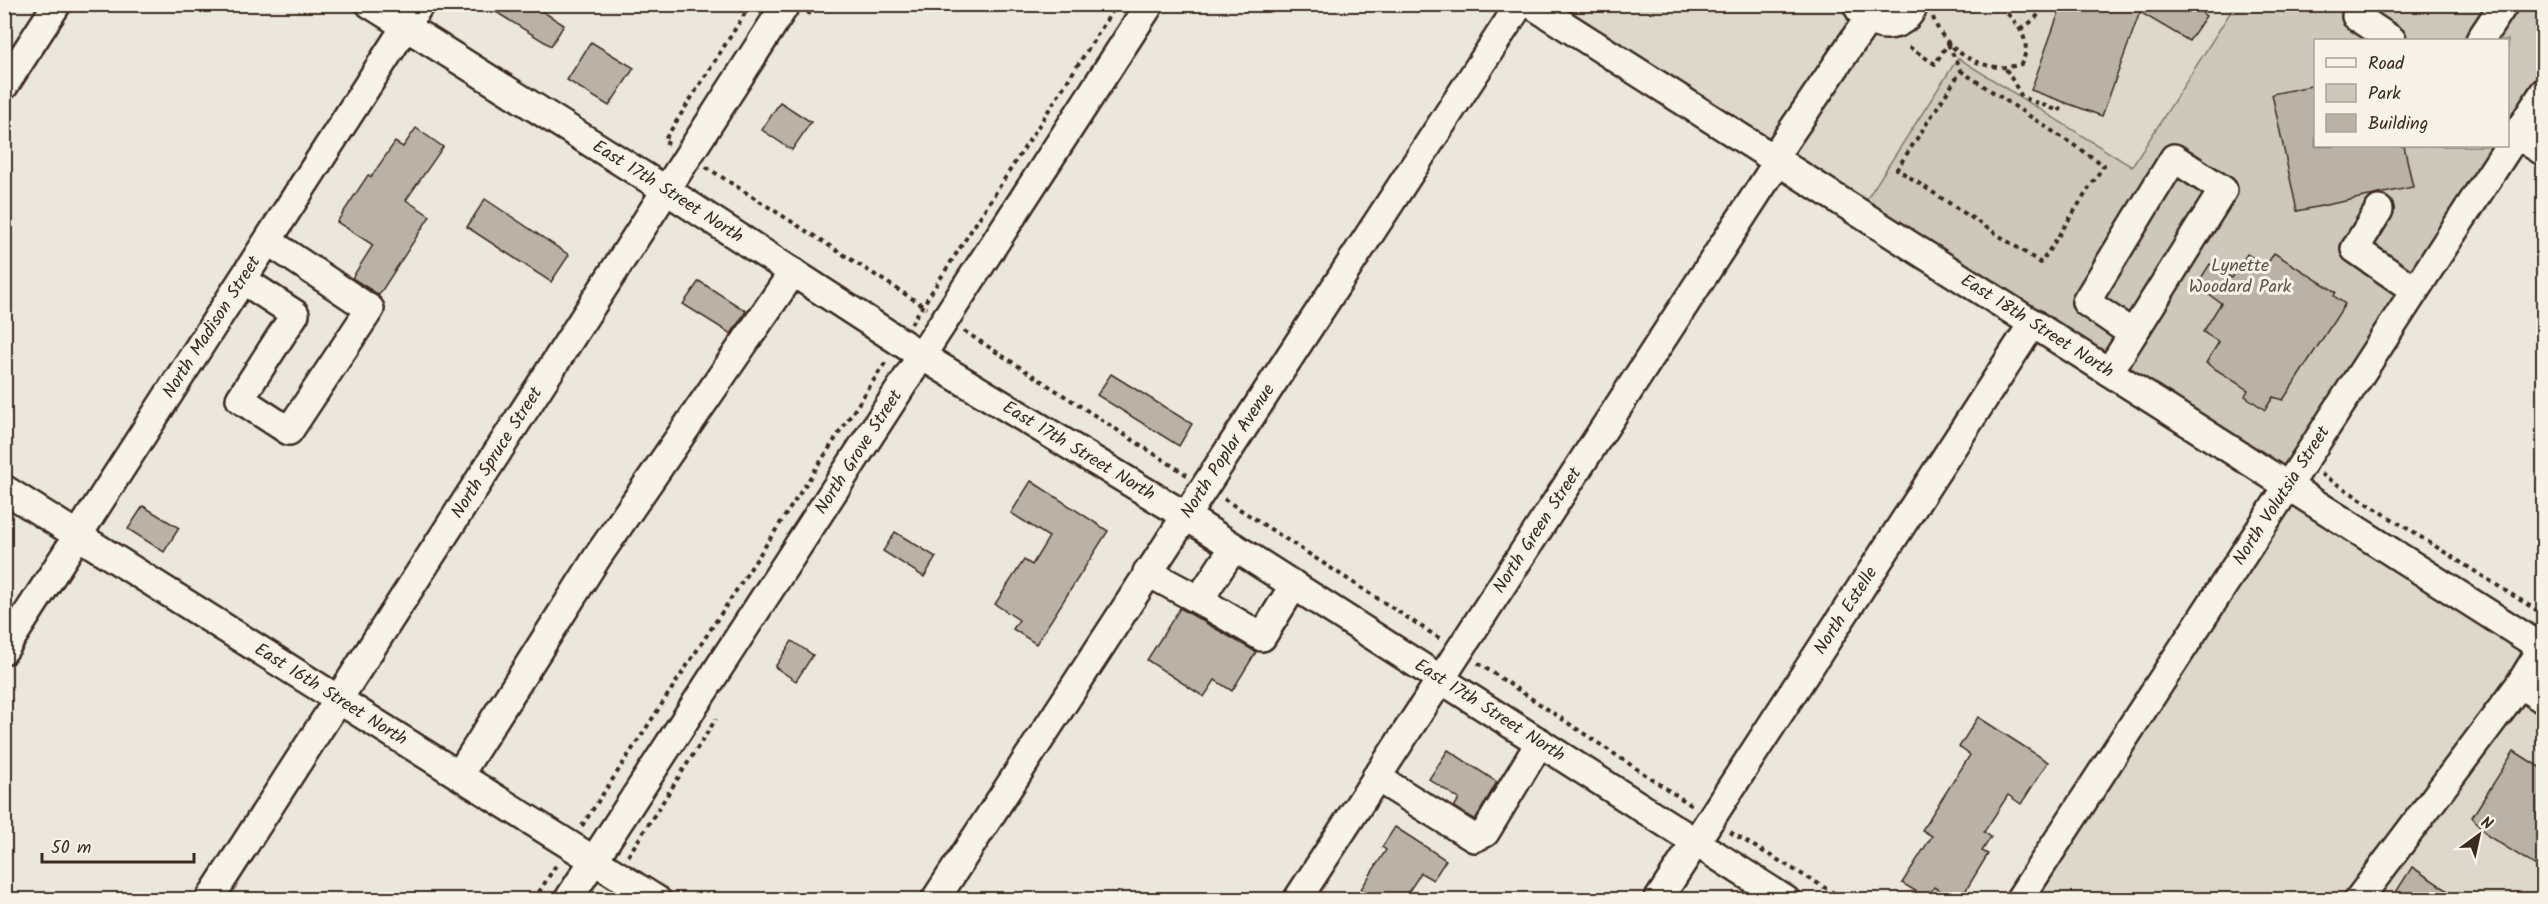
<svg xmlns="http://www.w3.org/2000/svg" width="2548" height="904" viewBox="0 0 2548 904" font-family="Kalam,sans-serif">
	<rect width="100%" height="100%" fill="#ece7dc"/>
	<filter id="ink" filterUnits="userSpaceOnUse"><feTurbulence type="fractalNoise" baseFrequency=".0167" numOctaves="2"/><feDisplacementMap in="SourceGraphic" scale="12" xChannelSelector="R" yChannelSelector="G"/><feConvolveMatrix kernelMatrix="1 2 1 2 8 2 1 2 1" color-interpolation-filters="sRGB"/></filter>
	<g filter="url(#ink)">
		<g fill="#ddd7cc">
			<path d="M1531,5H2235L2132,167L1959,58L1859,211Z"/>
			<path d="M2296,505L2543,661V899L2030,900L2289,506Z"/>
		</g>
		<path fill="#cec8bc" stroke="#84796d" stroke-width="1.5" d="M2235,5H2543V87L2508,144V40H2316V146H2506L2288,486L1859,211L1958,58L2132,167Z"/>
		<g fill="#bab2a7" stroke="#3b2a1e" stroke-width="1.5">
			<path d="M483,4H531L564,25L551,46Z"/>
			<path d="M2062,4H2198L2197,9L2206,16L2189,41L2140,12L2102,116L2031,90Z"/>
			<path d="M591,42L634,68L609,106L567,80Z"/>
			<path d="M2316,85V146H2404L2413,187L2297,211L2272,94Z"/>
			<path d="M780,102L811,122L792,150L762,130Z"/>
			<path d="M416,128L443,147L406,200L430,216L379,295L352,278L373,245L337,222L368,175L371,177L395,142L403,147Z"/>
			<path d="M485,199L569,255L551,282L467,227Z"/>
			<path d="M2274,253L2336,292L2334,296L2345,304L2283,400L2273,397L2265,410L2245,396L2248,390L2206,363L2219,342L2203,332L2221,303L2196,286L2210,264L2232,278L2247,254L2266,266Z"/>
			<path d="M699,281L746,311L731,334L683,304Z"/>
			<path d="M1111,374L1192,424L1179,446L1097,395Z"/>
			<path d="M1031,481L1108,531L1036,644L1013,629L1019,620L995,604L1024,560L1032,565L1049,537L1011,513Z"/>
			<path d="M143,506L179,528L164,552L128,529Z"/>
			<path d="M895,532L936,557L924,577L883,551Z"/>
			<path d="M1180,608L1256,652L1232,691L1215,680L1204,697L1147,660Z"/>
			<path d="M792,641L813,655L796,681L775,667Z"/>
			<path d="M1978,717L2048,762L2021,804L2008,795L1984,832L1991,837L1982,851L1988,854L1960,900H1954L1934,887L1927,898L1902,883L1932,836L1922,830L1970,755L1959,747Z"/>
			<path d="M1448,750L1497,782L1475,820L1454,807L1459,799L1429,779Z"/>
			<path d="M2514,751L2544,770V871L2488,836L2472,817Z"/>
			<path d="M1395,827L1446,860L1433,880L1421,873L1403,900H1377L1361,889L1386,850L1382,847Z"/>
			<path d="M2412,867L2462,900H2391Z"/>
		</g>
		<g fill="none" stroke-linecap="round" stroke-linejoin="round">
			<defs>
				<g id="minor">
					<path id="s1" d="M370,4L666,190L922,356L1184,515L1786,900"/>
					<path id="s2" d="M1531,4L2544,649"/>
					<path d="M2364,4L2356,16L2392,40"/>
					<path d="M1858,7C1870,31 1905,32 1914,4"/>
					<path d="M2480,40L2504,4"/>
					<path d="M4,86L57,4"/>
					<path d="M2517,135L2544,152"/>
					<path d="M1774,157L1868,19"/>
					<path d="M2379,210L2355,249L2413,289"/>
					<path d="M243,280L295,314L240,399L289,431L370,309L268,241"/>
					<path d="M2109,372L2223,190L2174,158L2086,302L2133,334"/>
					<path id="s3" d="M4,489L657,900"/>
					<path d="M1234,547L1199,600L1262,637L1294,585"/>
					<path d="M1147,572L1199,600"/>
					<path id="s4" d="M4,650L420,4"/>
					<path d="M2520,684L2544,700"/>
					<path d="M459,775L598,556L793,272"/>
					<path d="M1376,777L1474,838L1485,833L1540,742"/>
					<path id="s5" d="M209,900L786,4"/>
					<path id="s6" d="M568,900L1150,4"/>
					<path id="s7" d="M935,900L1520,4"/>
					<path id="s8" d="M1297,900L1769,175L1781,162"/>
					<path id="s9" d="M1658,900L2033,323"/>
					<path id="s10" d="M2019,900L2544,92"/>
					<path d="M2358,900L2520,684L2544,645"/>
				</g>
			</defs>
			<use href="#minor" stroke="#3b2a1e" stroke-width="32"/>
			<g stroke="#3b2a1e" stroke-width="4" stroke-dasharray="4.5 4.5" stroke-linecap="butt">
				<path d="M808,15L815,4"/>
				<path d="M1933,17C1944,52 1987,76 2021,64C2035,40 2015,21 1998,4"/>
				<path d="M2021,29L2035,19L2045,4"/>
				<path d="M1948,44L1961,71L1897,169L2041,263L2104,165L1961,71"/>
				<path d="M1909,47L1935,64L1949,42"/>
				<path d="M2006,69L2022,97L2059,111L2065,103"/>
				<path d="M669,144L664,141L751,4"/>
				<path d="M706,167L927,308"/>
				<path d="M911,324L1117,4"/>
				<path d="M964,331L1187,475"/>
				<path d="M2321,474L2544,615"/>
				<path d="M1224,499L1442,640"/>
				<path d="M1478,663L1694,807"/>
				<path d="M582,826L887,360"/>
				<path d="M1730,832L1846,900"/>
				<path d="M628,856L716,719"/>
				<path d="M534,900L558,862"/>
			</g>
			<use href="#minor" stroke="#f7f3e8" stroke-width="27"/>
		</g>
	</g>
	<g text-anchor="middle" dominant-baseline="central" stroke-width="6" stroke-linejoin="round" paint-order="stroke">
		<g font-size="18" fill="#3b2a1e" stroke="#f7f3e8">
			<text stroke="none"><textPath href="#s1" startOffset="352">East 17th Street North</textPath></text>
			<text stroke="none"><textPath href="#s2" startOffset="600">East 18th Street North</textPath></text>
			<text stroke="none"><textPath href="#s4" startOffset="384">North Madison Street</textPath></text>
			<text stroke="none"><textPath href="#s1" startOffset="838">East 17th Street North</textPath></text>
			<text stroke="none"><textPath href="#s7" startOffset="536">North Poplar Avenue</textPath></text>
			<text stroke="none"><textPath href="#s5" startOffset="532">North Spruce Street</textPath></text>
			<text stroke="none"><textPath href="#s6" startOffset="534">North Grove Street</textPath></text>
			<text stroke="none"><textPath href="#s10" startOffset="482">North Volutsia Street</textPath></text>
			<text stroke="none"><textPath href="#s8" startOffset="441">North Green Street</textPath></text>
			<text stroke="none"><textPath href="#s9" startOffset="345">North Estelle</textPath></text>
			<text stroke="none"><textPath href="#s3" startOffset="386">East 16th Street North</textPath></text>
			<text stroke="none"><textPath href="#s1" startOffset="1324">East 17th Street North</textPath></text>
		</g>
		<g font-size="18" fill="#605246" stroke="#f7f3e8">
			<text x="2240" y="266">Lynette<tspan x="2240" dy="21">Woodard Park</tspan></text>
		</g>
	</g>
	<rect width="2548" height="904" fill="none" stroke="#f7f3e8" stroke-width="24"/>
	<rect x="12" y="12" width="2524" height="880" fill="none" stroke="#3b2a1e" stroke-width="2" filter="url(#ink)"/>
	<rect x="2314" y="39" width="195" height="108" fill="#f7f3e8" stroke="#aca397" stroke-width="1.5"/>
	<rect x="2326" y="58" width="30" height="9" fill="#f7f3e8" stroke="#aca397" stroke-width="1.5"/>
	<text x="2368" y="69" font-size="18" fill="#3b2a1e">Road</text>
	<rect x="2326" y="84" width="30" height="18" fill="#cec8bc" stroke="#aca397" stroke-width="1.5"/>
	<text x="2368" y="99" font-size="18" fill="#3b2a1e">Park</text>
	<rect x="2326" y="114" width="30" height="18" fill="#bab2a7" stroke="#aca397" stroke-width="1.5"/>
	<text x="2368" y="129" font-size="18" fill="#3b2a1e">Building</text>
	<g transform="translate(2479 835) rotate(33)" stroke="#f7f3e8" stroke-width="4.5" paint-order="stroke">
	<path d="M0-4.5L10 22L0 15L-10 22Z" fill="#3b2a1e"/>
	<text y="-9" font-size="16" font-weight="bold" text-anchor="middle" fill="#3b2a1e">N</text>
	</g>
	<path d="M42 853v9h152v-9" fill="none" stroke="#3b2a1e" stroke-width="3"/>
	<text x="51" y="853" font-size="18" fill="#3b2a1e" stroke="#f7f3e8" stroke-width="4.5" paint-order="stroke">50 m</text>
</svg>
